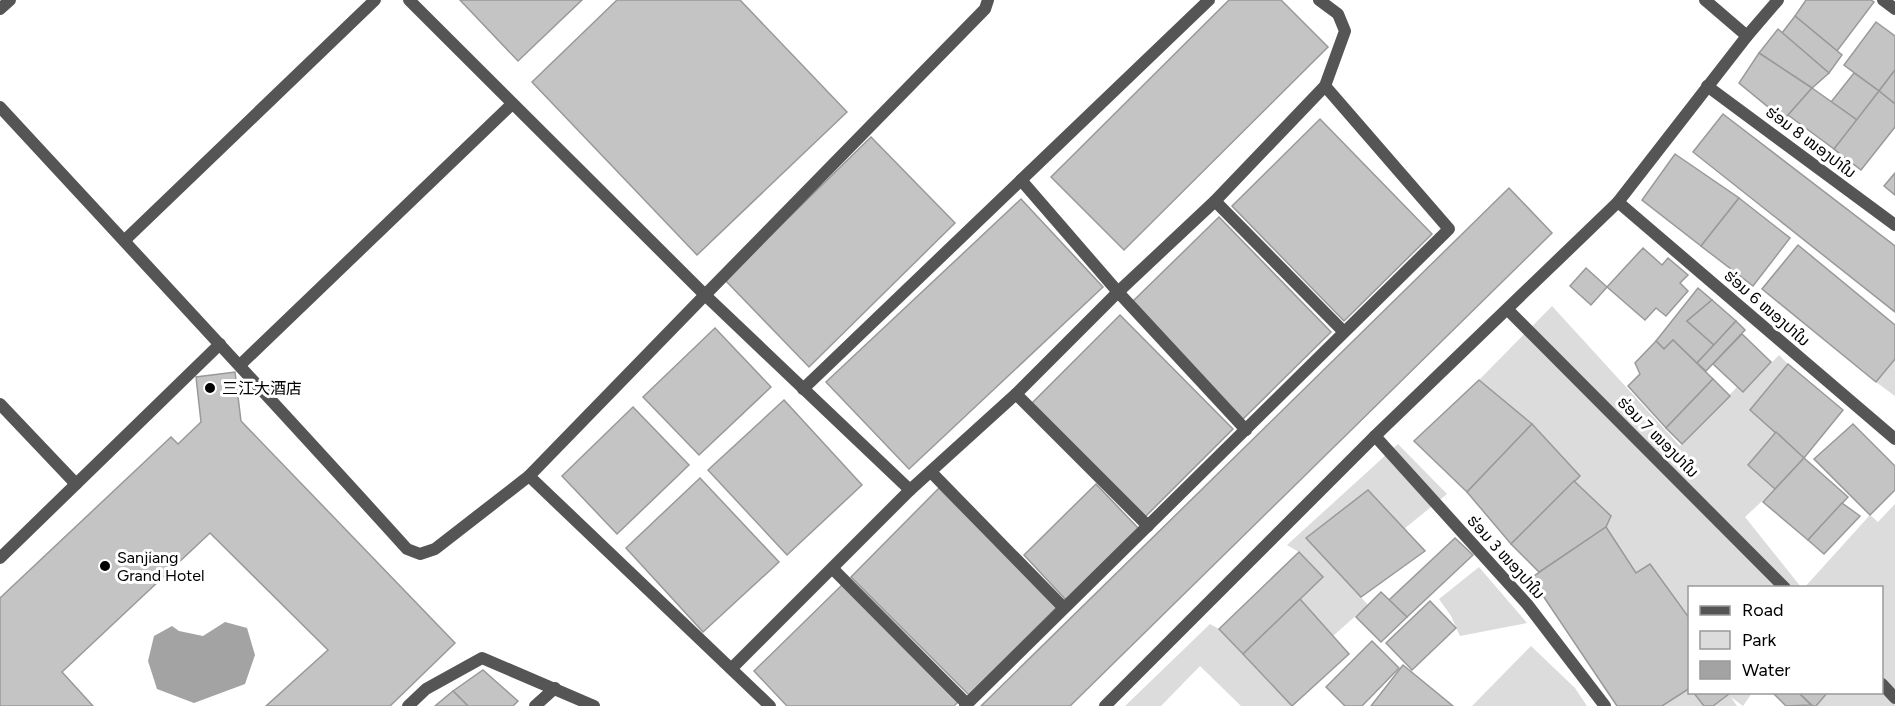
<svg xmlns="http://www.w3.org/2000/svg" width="1895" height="706" viewBox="0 0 1895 706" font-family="Figtree,'Noto Sans SC','Noto Sans Lao',sans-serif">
	<rect width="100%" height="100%" fill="#fff"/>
	<g fill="#dcdcdc">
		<path d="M1552,306L1680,446L1737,387L1743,392L1779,355L1788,364L1750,410L1776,432L1748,465L1775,489L1745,517L1801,587L1690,588L1689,616L1650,564L1636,573L1606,527L1611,516L1574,481L1579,476L1532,425L1479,380Z"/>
		<path d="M1895,359V396L1876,382Z"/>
		<path d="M1398,444L1447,494L1404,529L1368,490L1307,538L1368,605L1333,636L1300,599L1323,577L1299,552L1287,545Z"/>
		<path d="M1895,504V706H1816L1828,693L1882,692V588H1804L1870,515L1878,522Z"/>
		<path d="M1479,567L1527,623L1460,636L1451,616L1439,599Z"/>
		<path d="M1210,624L1219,629L1292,706H1241L1200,666L1161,706H1125Z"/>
		<path d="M1531,646L1575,688L1587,706H1472Z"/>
		<path d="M1689,688L1690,692L1693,693L1704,706H1662Z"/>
		<path d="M1727,693H1752L1743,706L1731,697L1737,706H1713L1728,694Z"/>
	</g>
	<path fill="#a3a3a3" d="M225,622L247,628L255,655L245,684L194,703L157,689L148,661L154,636L172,626L179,631L203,636Z"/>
	<g fill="#c4c4c4" stroke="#999" stroke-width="1.5">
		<path d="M460,0H582L518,61Z"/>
		<path d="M617,0H740L847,112L697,255L532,82Z"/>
		<path d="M1229,0H1281L1328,47L1124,250L1051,177Z"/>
		<path d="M1806,0H1871L1874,2L1837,51L1795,16Z"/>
		<path d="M1795,16L1842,55L1829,73L1782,33Z"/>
		<path d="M1876,22L1895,36V70L1879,91L1844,65Z"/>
		<path d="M1778,29L1829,73L1812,88L1759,53Z"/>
		<path d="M1759,53L1812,88L1784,120L1739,83Z"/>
		<path d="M1895,70V104L1879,91Z"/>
		<path d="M1854,73L1879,91L1857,120L1831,102Z"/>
		<path d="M1812,88L1857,120L1834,149L1788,115Z"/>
		<path d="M1879,91L1895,104V127L1861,170L1834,149Z"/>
		<path d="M1723,114L1895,246V312L1693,152Z"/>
		<path d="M1320,119L1432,234L1344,321L1232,206Z"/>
		<path d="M871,137L955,223L809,367L725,280Z"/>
		<path d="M1675,154L1739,198L1701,246L1642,200Z"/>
		<path d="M1895,173V195L1884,186Z"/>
		<path d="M1509,188L1552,233L1070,706H981Z"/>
		<path d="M1739,198L1790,238L1753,286L1701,246Z"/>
		<path d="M1021,199L1103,287L909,469L826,382Z"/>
		<path d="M1219,217L1331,332L1243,419L1130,304Z"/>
		<path d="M1798,245L1895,325V359L1876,382L1762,289Z"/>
		<path d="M1643,248L1662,265L1668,258L1688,275L1680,283L1688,291L1666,316L1656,308L1645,320L1607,287Z"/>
		<path d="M1586,268L1607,287L1591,305L1570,286Z"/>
		<path d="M1698,288L1712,300L1687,321L1714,345L1697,363L1673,340L1664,349L1656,341Z"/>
		<path d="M1712,300L1736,321L1714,345L1687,321Z"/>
		<path d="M1120,315L1233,429L1145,517L1032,403Z"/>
		<path d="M1736,321L1745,330L1706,371L1697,363Z"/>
		<path d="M715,328L771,387L699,455L643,397Z"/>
		<path d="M1742,334L1771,362L1743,392L1713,364Z"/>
		<path d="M1673,340L1713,379L1666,428L1628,386L1640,374L1635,363L1656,341L1664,349Z"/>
		<path d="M1788,364L1843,410L1804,458L1750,410Z"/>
		<path d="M235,372L241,421L455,643L390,706H266L328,650L210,533L62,672L93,706H0V598L171,437L178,444L201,422L196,377Z"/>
		<path d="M1713,379L1730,396L1682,444L1666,428Z"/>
		<path d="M1479,380L1532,424L1467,492L1414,441Z"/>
		<path d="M784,400L862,485L787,555L708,470Z"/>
		<path d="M633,407L689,465L617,534L562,476Z"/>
		<path d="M1532,424L1580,476L1511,544L1467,492Z"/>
		<path d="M1853,424L1895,466V490L1870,515L1814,459Z"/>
		<path d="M1776,432L1804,458L1775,489L1748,465Z"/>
		<path d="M1804,458L1848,497L1808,540L1763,502Z"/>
		<path d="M700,478L779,562L703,632L626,548Z"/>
		<path d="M1574,481L1611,516L1606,527L1539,572L1511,544Z"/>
		<path d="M1096,484L1139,529L1066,600L1024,555Z"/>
		<path d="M939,488L1057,607L969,695L851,577Z"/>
		<path d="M1368,490L1425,551L1361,597L1306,538Z"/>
		<path d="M1842,503L1860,516L1824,554L1808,540Z"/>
		<path d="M1606,527L1636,573L1650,564L1690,619V688L1662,706H1617L1531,578Z"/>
		<path d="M1455,538L1473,555L1407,617L1389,600Z"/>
		<path d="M1299,552L1323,577L1243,654L1219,629Z"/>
		<path d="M843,584L958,702L954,706H787L754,671Z"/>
		<path d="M1381,592L1407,617L1381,642L1356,617Z"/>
		<path d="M1300,599L1349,654L1292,706L1243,654Z"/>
		<path d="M1430,601L1456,628L1412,670L1386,643Z"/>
		<path d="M1372,641L1399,668L1362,706H1345L1326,687Z"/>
		<path d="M1403,665L1453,706H1371Z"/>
		<path d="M483,670L518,701L513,706H468L453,691Z"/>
		<path d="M453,691L468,706H435Z"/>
		<path d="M1693,692H1727L1729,694L1713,706H1704Z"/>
		<path d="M1772,692H1798L1811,705L1786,706Z"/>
		<path d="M1798,692H1828L1816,706H1813Z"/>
	</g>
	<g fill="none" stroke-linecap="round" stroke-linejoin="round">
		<g stroke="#555" stroke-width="12">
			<path d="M0,9L10,0"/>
			<path d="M1021,180L1118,292L1246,430"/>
			<path d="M1215,201L1344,332"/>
			<path d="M125,240L375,0"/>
			<path d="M705,295L985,9L988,0"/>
			<path d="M240,365L512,104"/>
			<path d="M803,389L1209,0"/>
			<path d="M1016,394L1148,526"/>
			<path d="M0,404L76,484"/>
			<path d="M931,472L1064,608"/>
			<path d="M910,490L1016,394L1118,292L1215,201L1325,86L1345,31L1338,14L1319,0"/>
			<path d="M833,569L967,704"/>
			<path d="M965,706L1449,229L1325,86"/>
		</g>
		<g stroke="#555" stroke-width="12">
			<path d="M409,0L705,295L910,490L732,668"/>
			<path d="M1705,0L1747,36"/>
			<path d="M1883,0L1895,9"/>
			<path d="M1707,86L1895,225"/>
			<path d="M0,107C136,254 273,401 407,549L420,554L435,549L529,476L705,295"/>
			<path d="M1618,202L1895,439"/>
			<path d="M1508,310L1785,588"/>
			<path d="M1375,436L1527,604L1605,706"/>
			<path d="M529,476L770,706"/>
			<path d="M0,558L220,344"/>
			<path d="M1882,684L1895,698"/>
			<path d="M408,706L426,689L482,658L594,706"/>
			<path d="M535,706L555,688"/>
			<path d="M1105,706L1375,436L1618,202L1747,36L1778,0"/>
		</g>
	</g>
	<g fill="#000" stroke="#fff" stroke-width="2">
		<circle cx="210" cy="388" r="6"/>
		<circle cx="105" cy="566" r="6"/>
	</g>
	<g text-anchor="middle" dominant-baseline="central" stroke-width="6" stroke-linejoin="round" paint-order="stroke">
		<g font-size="16" fill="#000" stroke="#fff">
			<text transform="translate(1811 142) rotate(37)">ຮ່ອມ 8 ໜອງປາໃນ</text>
			<text transform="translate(1767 308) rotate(41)">ຮ່ອມ 6 ໜອງປາໃນ</text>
			<text transform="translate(1658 437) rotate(45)">ຮ່ອມ 7 ໜອງປາໃນ</text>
			<text transform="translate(1506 557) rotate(48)">ຮ່ອມ 3 ໜອງປາໃນ</text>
		</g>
		<g font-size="16" fill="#000" stroke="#fff" text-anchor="start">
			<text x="222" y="388">三江大酒店</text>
			<text x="117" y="557">Sanjiang<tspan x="117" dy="18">Grand Hotel</tspan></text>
		</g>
	</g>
	<rect x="1688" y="586" width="195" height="108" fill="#ffffff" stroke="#999999" stroke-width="1.5"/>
	<rect x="1700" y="606" width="30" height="9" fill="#555555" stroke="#999999" stroke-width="1.5"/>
	<text x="1742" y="616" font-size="18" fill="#000000">Road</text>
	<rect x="1700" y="631" width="30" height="18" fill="#dcdcdc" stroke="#999999" stroke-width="1.5"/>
	<text x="1742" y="646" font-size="18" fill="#000000">Park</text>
	<rect x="1700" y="661" width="30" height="18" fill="#a3a3a3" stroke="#999999" stroke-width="1.5"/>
	<text x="1742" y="676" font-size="18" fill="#000000">Water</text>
</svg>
